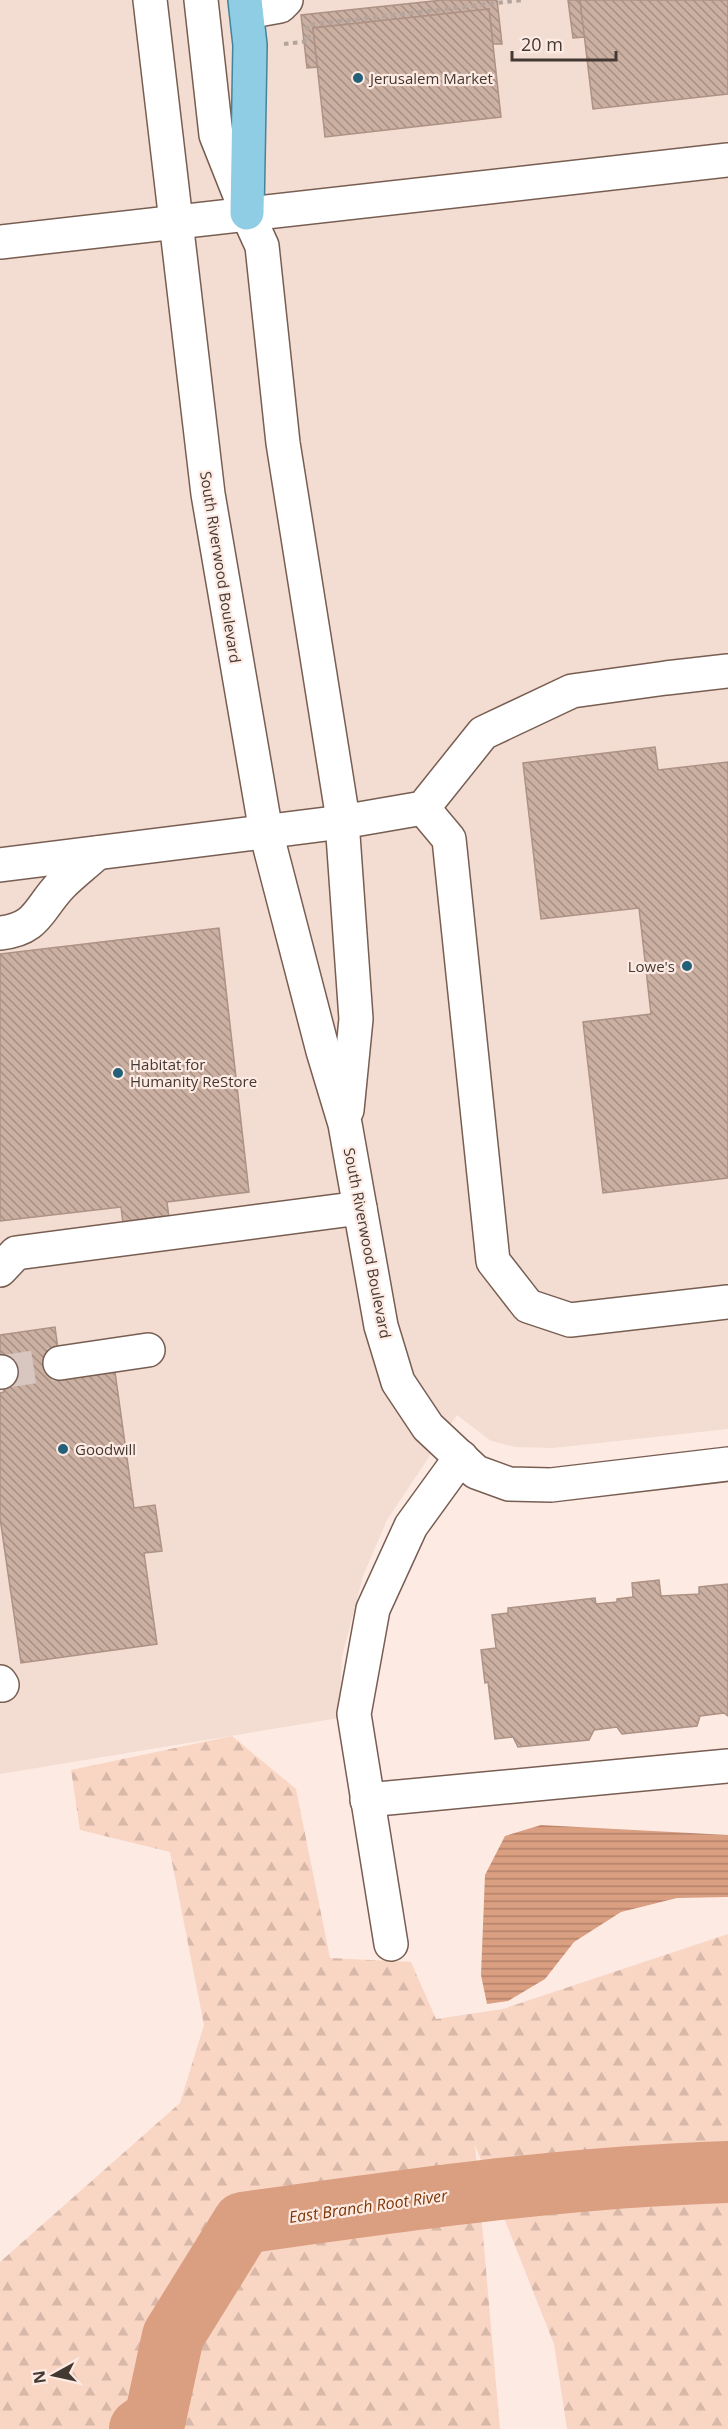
<svg xmlns="http://www.w3.org/2000/svg" width="728" height="2429" viewBox="0 0 728 2429" font-family="'Open Sans',sans-serif">
	<defs>
		<pattern id="forest-firs" width="22" height="20" patternUnits="userSpaceOnUse" patternTransform="scale(1.5)"><rect width="22" height="20" fill="#f9d5c4"/><path d="M5 1l3.5 6h-7zM16 11l3.5 6h-7z" fill="#d7b8a9"/></pattern>
		<pattern id="water-rules" width="6" height="5" patternUnits="userSpaceOnUse" patternTransform="scale(1.5)"><rect width="6" height="5" fill="#da9e81"/><path d="M0 2.5h6" fill="none" stroke="#b2826a"/></pattern>
		<pattern id="building-back-hatch" width="6" height="6" patternUnits="userSpaceOnUse" patternTransform="scale(1.5)"><rect width="6" height="6" fill="#cbafa1"/><path d="M-1 5l2 2M0 0l6 6M5-1l2 2" fill="none" stroke="#a68f84"/></pattern>
	</defs>
	<rect width="100%" height="100%" fill="#fdebe3"/>
	<path fill="#f3dcd1" d="M0,0H728V1429L553,1448L515,1447L491,1441L457,1415L387,1520L363,1576L342,1657L339,1718L0,1774Z"/>
	<path fill="url(#forest-firs)" d="M232,1736L296,1789L330,1958L411,1962L436,2019L503,2009L728,1934V2429H567L554,2344L475,2145L500,2429H0V2262L180,2103L204,2025L170,1852L80,1830L71,1770Z"/>
	<path fill="url(#water-rules)" d="M541,1825L728,1835V1897L677,1898L621,1912L574,1942L545,1979L508,2001L487,2004L481,1975L485,1875L505,1836Z"/>
	<g fill="none" stroke-linecap="round" stroke-linejoin="round">
		<path stroke="#da9e81" stroke-width="62" d="M140,2429L155,2419L173,2336L243,2223C404,2200 565,2177 728,2172"/>
	</g>
	<g fill="url(#building-back-hatch)" stroke="#ad9285" stroke-width="1.5">
		<path d="M443,0H497L502,44H493L489,9L313,28L318,67L307,68L301,15Z"/>
		<path d="M568,0H580L585,37L573,38Z"/>
		<path d="M580,0H728V94L593,109Z"/>
		<path d="M489,9L501,117L325,137L313,28Z"/>
		<path d="M655,747L658,770L728,762V1178L603,1193L583,1022L651,1014L639,908L541,919L523,763Z"/>
		<path d="M219,928L249,1192L167,1202L170,1226L124,1232L121,1207L0,1221V954Z"/>
		<path d="M55,1327L62,1379L115,1372L134,1508L155,1505L162,1551L144,1553L157,1644L21,1663L0,1518V1393L4,1392L0,1363V1335Z"/>
		<path d="M659,1580L661,1596L699,1594V1587L728,1584V1716L724,1713L700,1716L697,1726L622,1734L617,1727L594,1730L589,1740L518,1747L513,1737L495,1739L488,1682L485,1683L481,1650L496,1648L492,1615L508,1613V1608L595,1598L596,1604L617,1602V1599L633,1597L632,1583Z"/>
	</g>
	<g fill="none" stroke-linecap="round" stroke-linejoin="round">
		<path stroke="#d8c7c0" stroke-width="33" stroke-dasharray="33 16" stroke-linecap="butt" d="M1,1372L60,1363"/>
		<defs>
			<g id="minor">
				<path d="M150,0L208,494L266,832L323,1051L345,1124L381,1326L398,1382L428,1427L476,1472L509,1484L551,1485L728,1464"/>
				<path d="M201,0L216,135L247,213L262,246L283,443L341,807L356,1019L347,1110"/>
				<path d="M247,12L280,6L286,0"/>
				<path d="M0,242L728,160"/>
				<path d="M423,808L449,839L493,1261L528,1306L570,1320L728,1302"/>
				<path d="M0,865L342,822L423,808L483,733L572,691L666,678L728,671"/>
				<path d="M0,933C38,929 38,909 61,885C72,874 85,864 97,853"/>
				<path d="M0,1270L16,1253L360,1208"/>
				<path d="M60,1363L148,1350"/>
				<path d="M0,1372H1"/>
				<path d="M0,1682L2,1685"/>
				<path d="M367,1800L728,1766"/>
				<path d="M391,1944L354,1714L373,1609L411,1526L461,1457"/>
			</g>
			<path id="major" d="M245,0L250,45L247,213"/>
		</defs>
		<use href="#minor" stroke="#785e52" stroke-width="36"/>
		<use href="#major" stroke="#44839c" stroke-width="36"/>
		<path stroke="#b3a49d" stroke-width="4" stroke-dasharray="4.5 4.5" stroke-linecap="butt" d="M284,44L309,41L307,25L523,0"/>
		<use href="#minor" stroke="#fff" stroke-width="33"/>
		<use href="#major" stroke="#8fcde5" stroke-width="33"/>
	</g>
	<g fill="#246178" stroke="#fdebe3" stroke-width="2">
		<circle cx="358" cy="78" r="6"/>
		<circle cx="687" cy="966" r="6"/>
		<circle cx="118" cy="1073" r="6"/>
		<circle cx="63" cy="1449" r="6"/>
	</g>
	<g text-anchor="middle" dominant-baseline="central" stroke-width="4.5" stroke-linejoin="round" paint-order="stroke">
		<g font-size="15" fill="#443833" stroke="#fdebe3" text-anchor="start">
			<text x="370" y="78">Jerusalem Market</text>
			<text x="675" y="966" text-anchor="end">Lowe's</text>
			<text x="130" y="1064">Habitat for<tspan x="130" dy="17">Humanity ReStore</tspan></text>
			<text x="75" y="1449">Goodwill</text>
		</g>
		<g font-size="15" fill="#443833" stroke="#fdebe3">
			<text transform="translate(221 567) rotate(81)">South Riverwood Boulevard</text>
			<text transform="translate(368 1243) rotate(79)">South Riverwood Boulevard</text>
		</g>
		<g font-size="16" font-style="italic" fill="#7d3605" stroke="#fdebe3">
			<text transform="translate(368 2206) rotate(-8)">East Branch Root River</text>
		</g>
	</g>
	<g transform="translate(54 2375) rotate(262)" stroke="#fdebe3" stroke-width="4.5" paint-order="stroke">
	<path d="M0-4.5L10 22L0 15L-10 22Z" fill="#443833"/>
	<text y="-9" font-size="16" font-weight="bold" text-anchor="middle" fill="#443833">N</text>
	</g>
	<path d="M512 51v9h104v-9" fill="none" stroke="#443833" stroke-width="3"/>
	<text x="521" y="51" font-size="18" fill="#443833" stroke="#fdebe3" stroke-width="4.5" paint-order="stroke">20 m</text>
</svg>
